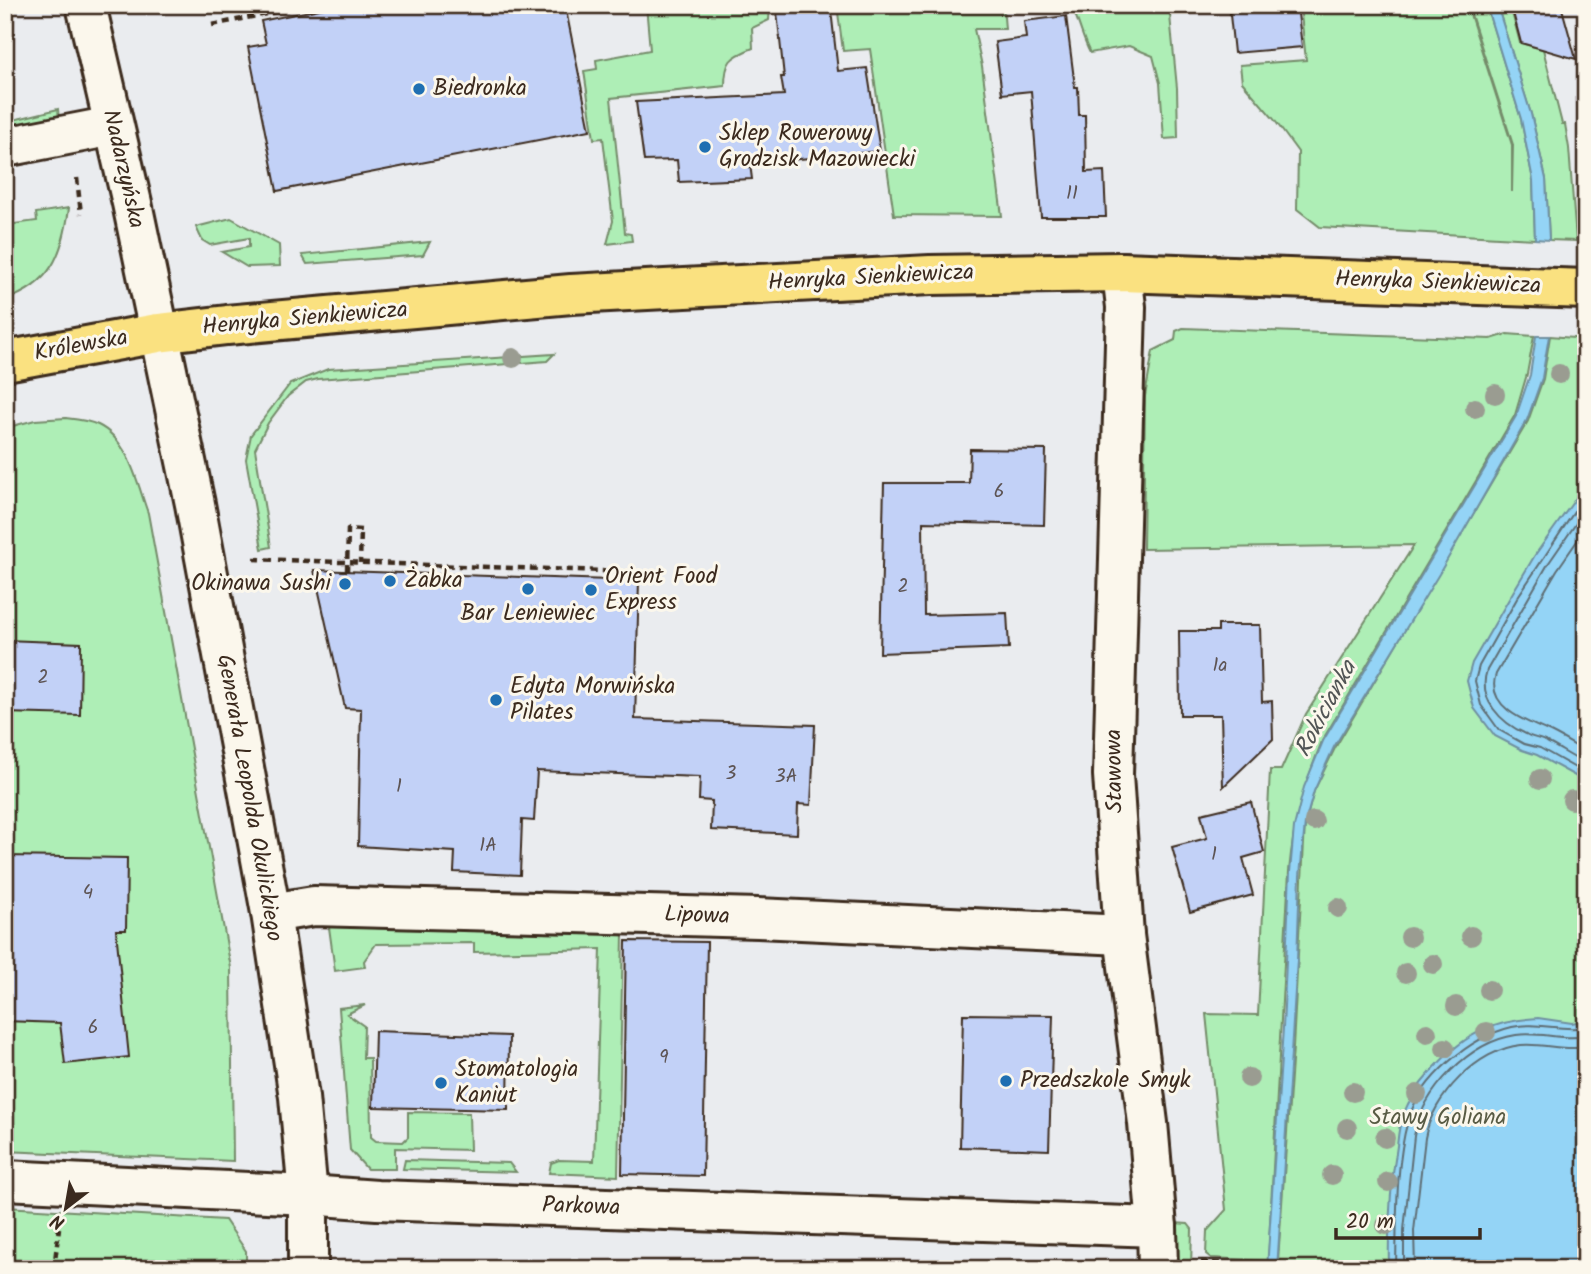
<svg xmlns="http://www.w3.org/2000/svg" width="1591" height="1274" viewBox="0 0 1591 1274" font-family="Kalam,sans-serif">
	<rect width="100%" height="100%" fill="#eaecef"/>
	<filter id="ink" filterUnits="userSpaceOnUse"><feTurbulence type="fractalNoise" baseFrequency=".0143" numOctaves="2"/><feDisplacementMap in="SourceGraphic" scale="14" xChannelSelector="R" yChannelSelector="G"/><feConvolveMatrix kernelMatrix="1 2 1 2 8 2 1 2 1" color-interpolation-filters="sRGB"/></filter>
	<g filter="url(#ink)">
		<g fill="#aeeeb6" stroke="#748c6a" stroke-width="2">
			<path d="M646,5H770L769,20L752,28L753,48C730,57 725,61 725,86L611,98L625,233L631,234L632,241L607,244L613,221L603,138L594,139L584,71L597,69L596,60L650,50Z"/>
			<path d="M837,5H1003L1005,29H974L982,66L1002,216L894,215L870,49L843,51Z"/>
			<path d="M1071,5H1169L1177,88L1178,138L1164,139L1160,83L1153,56L1129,46L1090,53C1082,38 1079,21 1071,5Z"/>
			<path d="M1300,5H1467L1512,145V192L1513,145L1468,5H1486L1521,119L1533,180L1535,239L1320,227L1297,209L1298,152L1273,118L1242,82L1240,65L1306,60Z"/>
			<path d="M1497,5H1510L1520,43L1543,49L1562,124H1565L1569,148L1576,241L1549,240L1546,179L1531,114Z"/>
			<path d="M58,109L59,120L5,129V122Z"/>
			<path d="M69,208C63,254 51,285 5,300V244H9L6,225L37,221L36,213Z"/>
			<path d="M231,218L279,245L280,266L247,267L222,252L249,247V238L210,245L202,240L196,227Z"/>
			<path d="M430,242L423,255L307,264L302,255Z"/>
			<path d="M1183,328L1491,339L1507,334L1534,336L1527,374L1515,415L1322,741C1303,789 1294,819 1289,871L1268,1261L1211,1258L1206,1254L1207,1231L1226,1210L1206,1014L1258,1015L1270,770H1281L1306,714L1414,545L1143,549L1145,396L1153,351L1175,340L1176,331Z"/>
			<path d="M1550,336L1574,338L1586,343V1269H1280L1281,1262L1278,1261L1293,1047L1305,824L1314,791L1335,748L1528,421L1543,379Z"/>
			<path d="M554,354L547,361L318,379L306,382L288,396L268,423L255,449L271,547L262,549L246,459L251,435L290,384L328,369Z"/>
			<path d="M66,418C76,419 88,420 98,425C129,440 137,483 148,513L231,968L233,1161L5,1151V428L35,420Z"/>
			<path d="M328,920L623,934L618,1176L549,1173L551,1163L559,1160L594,1161L601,949L474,952V943L376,944L364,961L365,967L335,971Z"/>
			<path d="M365,1005L347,1014L364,1026L363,1058H370L371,1137L376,1141L403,1142L408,1137V1112L469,1113L470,1150L395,1148V1169H367L350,1150L339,1008Z"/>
			<path d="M405,1160L509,1163L516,1172L403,1169Z"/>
			<path d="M5,1207L225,1220L246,1251V1269H5Z"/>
			<path d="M1174,1223L1188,1224L1192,1229L1191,1269H1174Z"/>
		</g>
		<g fill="#94d4f6" stroke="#7090a0" stroke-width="2">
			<path d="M1486,5H1497L1531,114L1546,179L1549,240L1535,239L1533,180L1521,119Z"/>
			<path d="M1536,336H1549L1542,378L1527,420L1439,574L1334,747L1314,791L1305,823L1300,876L1297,960L1277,1269H1267L1283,1028L1290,872L1294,827L1304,787L1323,741L1516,416L1530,375Z"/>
			<path d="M1586,484V782L1537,755L1522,750L1495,736L1474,708L1467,681L1472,663L1513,592L1535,555Z"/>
			<path d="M1538,1018L1572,1023L1586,1020V1269H1389C1388,1228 1390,1187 1397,1146C1398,1136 1399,1124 1403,1115C1409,1100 1418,1086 1429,1074C1461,1036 1489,1021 1538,1018Z"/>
		</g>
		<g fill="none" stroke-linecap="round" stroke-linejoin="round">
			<g stroke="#5f6e74" stroke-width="2">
				<path d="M1586,494L1519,595L1479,666L1475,681L1481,705L1499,730L1524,744L1540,748L1586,774"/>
				<path d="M1586,509L1548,564L1487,670C1477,699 1501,723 1526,734C1532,738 1540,738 1547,742C1560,749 1572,757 1586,764"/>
				<path d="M1586,528L1557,570L1496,674C1485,706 1524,721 1546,730C1560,736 1573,745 1586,752"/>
				<path d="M1396,1269C1397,1220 1395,1167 1408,1120C1421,1078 1470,1037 1512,1027C1537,1021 1561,1032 1586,1027"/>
				<path d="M1404,1269V1230L1414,1136C1423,1090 1469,1042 1516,1035C1540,1031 1562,1041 1586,1036"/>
				<path d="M1415,1269L1414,1231L1425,1138C1432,1097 1478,1049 1521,1045C1543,1043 1564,1051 1586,1047"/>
			</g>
		</g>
		<g fill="#c2d1f7" stroke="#3b2a1e" stroke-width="2">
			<path d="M339,5H565L590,130L277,191L248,47L266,44L261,21Z"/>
			<path d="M1229,5H1297L1302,47L1234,53Z"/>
			<path d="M1511,5H1561L1576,59L1521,43Z"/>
			<path d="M831,10L838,71L867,68L880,151L750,164L752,179L679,182L677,160L644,161L636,102L784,95L781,77H784L777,12Z"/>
			<path d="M1066,16L1075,87H1078L1079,115H1085L1086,172L1104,171L1106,217H1041L1031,91L1002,94L995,42L1026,38L1024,21Z"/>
			<path d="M970,449L1046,450L1044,525L923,522L924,615L1007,613L1009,648L880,653L884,483H969Z"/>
			<path d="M314,570L639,581L635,719L815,725L811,805L798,804L797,834L711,830L712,801L699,800L700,777L537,771L534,821L522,820L520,875L454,872L455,852L358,846L361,709L345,708Z"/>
			<path d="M1218,625H1260L1262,702L1272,701L1273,739L1223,787L1221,715H1180L1179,631H1218Z"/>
			<path d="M5,640L81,643L80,715L5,713Z"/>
			<path d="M1251,802L1264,852L1243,858L1253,895L1190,912L1172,847L1207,838L1201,814Z"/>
			<path d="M5,856L127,858L126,930H116L129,1057L65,1064L60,1023L5,1021Z"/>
			<path d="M626,941L707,942L703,1176L622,1174Z"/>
			<path d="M963,1014L1053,1015L1049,1150L960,1147Z"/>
			<path d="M375,1031L509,1036L508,1110L373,1107Z"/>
		</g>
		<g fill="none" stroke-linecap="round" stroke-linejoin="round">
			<defs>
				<g id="minor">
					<path d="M86,5L132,203L195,504L271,913L299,1097L308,1195V1269"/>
					<path d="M5,147L113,126"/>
					<path d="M1122,272L1126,307L1113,775L1124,935L1148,1123L1157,1227L1158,1269"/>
					<path d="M271,913L314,906L758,918L1124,935"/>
					<path d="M5,1180L308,1195L377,1200L1157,1227"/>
				</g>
				<path id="major" d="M5,361L158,333L227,325L571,294L930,275L1122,272L1586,289"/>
			</defs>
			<use href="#minor" stroke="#3b2a1e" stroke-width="44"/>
			<use href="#major" stroke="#3b2a1e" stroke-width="44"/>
			<g stroke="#3b2a1e" stroke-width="4.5" stroke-dasharray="7 5" stroke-linecap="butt">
				<path d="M212,25L311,5"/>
				<path d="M77,178L81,214"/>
				<path d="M254,559L633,572"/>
				<path d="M1201,1262L1309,1269"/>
				<path d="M54,1269L59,1228"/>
			</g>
			<use href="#minor" stroke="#fbf7ec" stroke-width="38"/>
			<use href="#major" stroke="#fae180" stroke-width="38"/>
			<path stroke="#3b2a1e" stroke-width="4.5" stroke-dasharray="7 5" stroke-linecap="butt" d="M347,571L348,529L361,530L360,563"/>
		</g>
		<g fill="#9a9c91">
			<circle cx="513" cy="358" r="10"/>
			<circle cx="1559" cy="374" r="10"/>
			<circle cx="1495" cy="394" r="10"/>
			<circle cx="1475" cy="408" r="10"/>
			<circle cx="1540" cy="779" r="10"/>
			<circle cx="1572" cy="800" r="10"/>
			<circle cx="1314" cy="821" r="10"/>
			<circle cx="1338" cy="908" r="10"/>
			<circle cx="1471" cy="936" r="10"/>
			<circle cx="1410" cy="937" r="10"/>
			<circle cx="1433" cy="964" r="10"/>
			<circle cx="1406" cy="973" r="10"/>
			<circle cx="1489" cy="990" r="10"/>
			<circle cx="1456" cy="1006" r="10"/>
			<circle cx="1486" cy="1032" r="10"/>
			<circle cx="1427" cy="1033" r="10"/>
			<circle cx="1445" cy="1048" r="10"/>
			<circle cx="1249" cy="1078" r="10"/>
			<circle cx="1353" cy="1092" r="10"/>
			<circle cx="1417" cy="1094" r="10"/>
			<circle cx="1347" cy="1128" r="10"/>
			<circle cx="1385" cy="1138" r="10"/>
			<circle cx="1332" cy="1175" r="10"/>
			<circle cx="1388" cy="1182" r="10"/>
			<circle cx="1386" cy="1225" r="10"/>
		</g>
	</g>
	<g fill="#1f6fb2" stroke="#fbf7ec" stroke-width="2.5">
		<circle cx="419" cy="89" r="7"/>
		<circle cx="705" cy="147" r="7"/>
		<circle cx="390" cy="581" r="7"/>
		<circle cx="345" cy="584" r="7"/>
		<circle cx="528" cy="589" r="7"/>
		<circle cx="591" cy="590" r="7"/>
		<circle cx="496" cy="700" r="7"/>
		<circle cx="1006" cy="1081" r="7"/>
		<circle cx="441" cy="1083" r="7"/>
	</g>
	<g text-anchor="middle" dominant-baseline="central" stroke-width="6" stroke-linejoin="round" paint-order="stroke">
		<g font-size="19" fill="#5d5454">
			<text x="1072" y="194">11</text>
			<text x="999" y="492">6</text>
			<text x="903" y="587">2</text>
			<text x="1220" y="666">1a</text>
			<text x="43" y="678">2</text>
			<text x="731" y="774">3</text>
			<text x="786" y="777">3A</text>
			<text x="399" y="787">1</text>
			<text x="488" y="846">1A</text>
			<text x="1214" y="855">1</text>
			<text x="88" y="893">4</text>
			<text x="93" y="1028">6</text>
			<text x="664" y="1058">9</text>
		</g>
		<g font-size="23" fill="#3b2a1e" stroke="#fbf7ec" text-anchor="start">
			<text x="433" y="89">Biedronka</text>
			<text x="719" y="134">Sklep Rowerowy<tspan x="719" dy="26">Grodzisk Mazowiecki</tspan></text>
			<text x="605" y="577">Orient Food<tspan x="605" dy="26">Express</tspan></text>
			<text x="404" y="581">Żabka</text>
			<text x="331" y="584" text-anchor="end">Okinawa Sushi</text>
			<text x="528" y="614" text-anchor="middle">Bar Leniewiec</text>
			<text x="510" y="687">Edyta Morwińska<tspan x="510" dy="26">Pilates</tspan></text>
			<text x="455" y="1070">Stomatologia<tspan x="455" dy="26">Kaniut</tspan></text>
			<text x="1020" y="1081">Przedszkole Smyk</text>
		</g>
		<g font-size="23" fill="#3b2a1e" stroke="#fbf7ec">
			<text transform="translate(123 169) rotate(77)">Nadarzyńska</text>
			<text transform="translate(871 278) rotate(-3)">Henryka Sienkiewicza</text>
			<text transform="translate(1438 283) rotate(2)">Henryka Sienkiewicza</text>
			<text transform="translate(305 319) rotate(-5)">Henryka Sienkiewicza</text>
			<text transform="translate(81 346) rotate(-10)">Królewska</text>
			<text transform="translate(1115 771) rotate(-91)">Stawowa</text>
			<text transform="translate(249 798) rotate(80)">Generała Leopolda Okulickiego</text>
			<text transform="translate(697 916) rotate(2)">Lipowa</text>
			<text transform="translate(581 1207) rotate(2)">Parkowa</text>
		</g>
		<g font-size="23" fill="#585b44" stroke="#fbf7ec">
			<text x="1438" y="1118">Stawy Goliana</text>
		</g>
		<g font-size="24" font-style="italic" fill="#515454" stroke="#fbf7ec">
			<text transform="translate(1326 709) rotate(-62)">Rokicianka</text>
		</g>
	</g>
	<rect width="1591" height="1274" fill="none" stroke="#fbf7ec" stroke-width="28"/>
	<rect x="14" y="14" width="1563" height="1246" fill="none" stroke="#3b2a1e" stroke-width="2.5" filter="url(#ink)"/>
	<g transform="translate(66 1208) rotate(211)" stroke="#fbf7ec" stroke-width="5" paint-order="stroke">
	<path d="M0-5L12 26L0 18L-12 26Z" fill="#3b2a1e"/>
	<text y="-10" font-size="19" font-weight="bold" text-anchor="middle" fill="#3b2a1e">N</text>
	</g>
	<path d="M1336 1228v10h144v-10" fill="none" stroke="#3b2a1e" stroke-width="3.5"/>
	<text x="1346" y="1228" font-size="21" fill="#3b2a1e" stroke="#fbf7ec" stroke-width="5" paint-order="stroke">20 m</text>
</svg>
